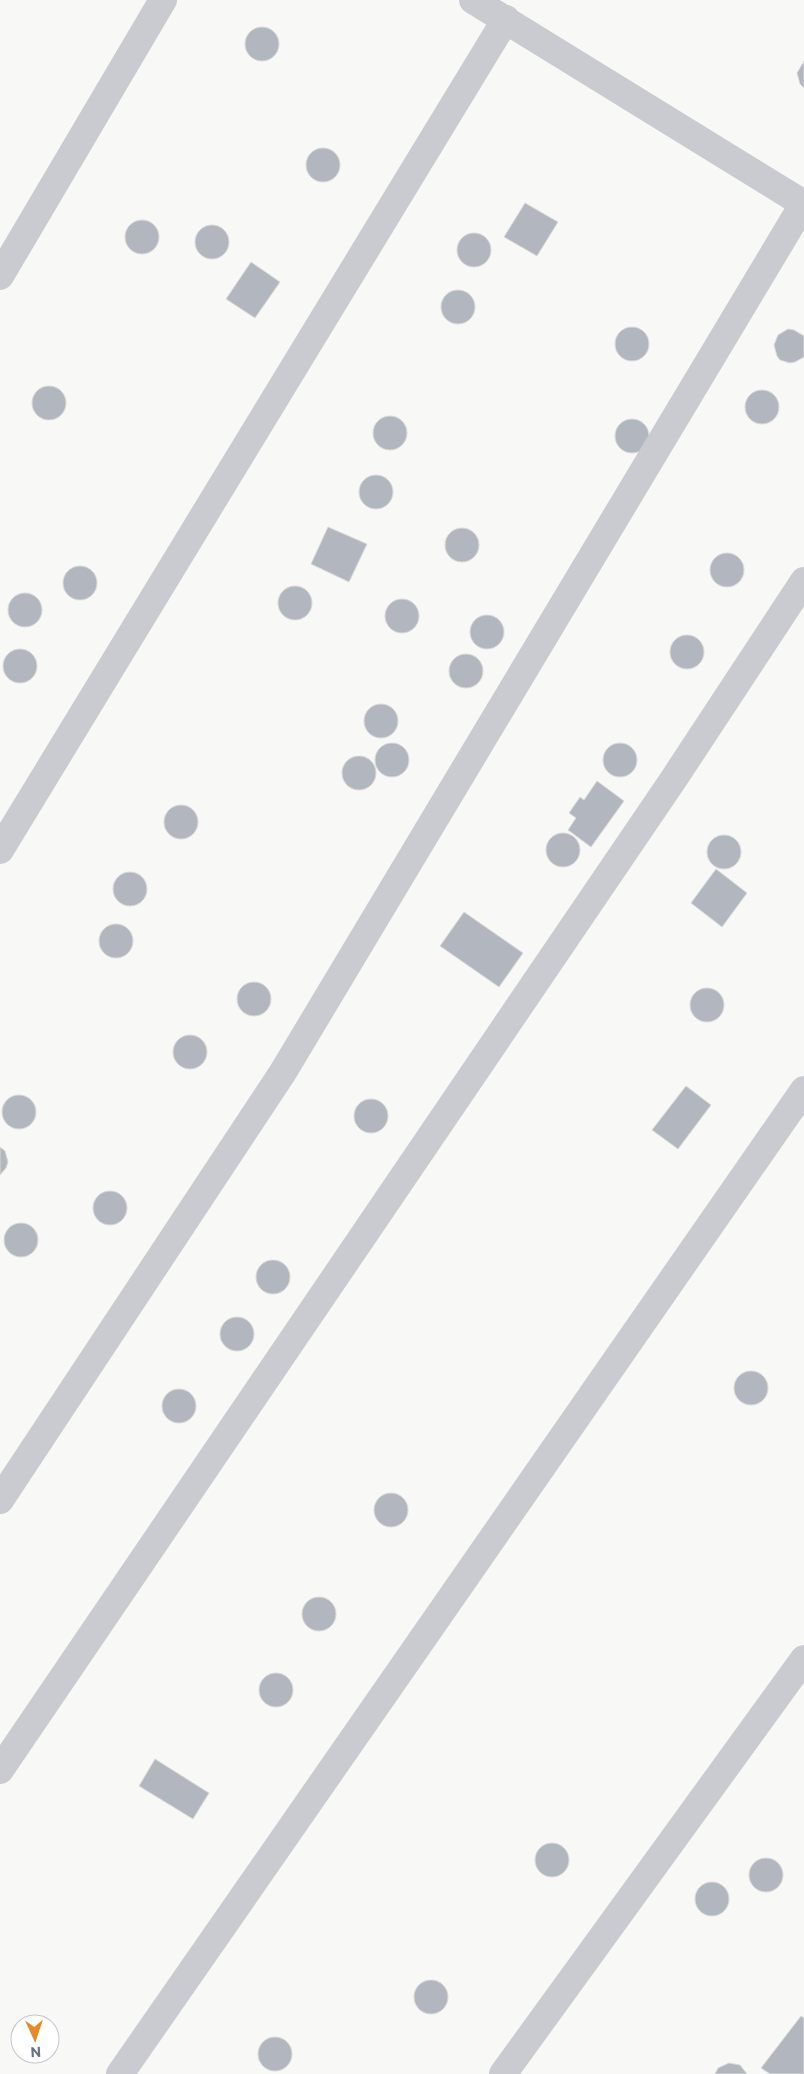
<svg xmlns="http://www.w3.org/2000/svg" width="804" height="2074" viewBox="0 0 804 2074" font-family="Commissioner,sans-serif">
	<rect width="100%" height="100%" fill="#f8f9f6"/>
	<g fill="#b2b6be" stroke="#dadbd8">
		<circle cx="262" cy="44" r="17"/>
		<path d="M804,61V88L800,84L797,73Z"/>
		<circle cx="323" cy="165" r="17"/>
		<path d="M525,203L558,222L537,256L504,237Z"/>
		<circle cx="142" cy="237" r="17"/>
		<circle cx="212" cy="242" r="17"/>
		<circle cx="474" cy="250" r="17"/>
		<path d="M251,262L280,282L255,318L226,299Z"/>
		<circle cx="458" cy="307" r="17"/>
		<circle cx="632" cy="344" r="17"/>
		<path d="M788,329L794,330L804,336V357L795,362L790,363L780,360L777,356L774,345L778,335Z"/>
		<circle cx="49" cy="403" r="17"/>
		<circle cx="762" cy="407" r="17"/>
		<circle cx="390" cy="433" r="17"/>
		<circle cx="632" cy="436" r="17"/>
		<circle cx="376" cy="492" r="17"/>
		<path d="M328,527L367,544L349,582L311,564Z"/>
		<circle cx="462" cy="545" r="17"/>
		<circle cx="727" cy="570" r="17"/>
		<circle cx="80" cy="583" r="17"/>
		<circle cx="295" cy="603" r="17"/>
		<circle cx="25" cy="610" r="17"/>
		<circle cx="402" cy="616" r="17"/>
		<circle cx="487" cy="632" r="17"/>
		<circle cx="687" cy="652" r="17"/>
		<circle cx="20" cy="666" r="17"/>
		<circle cx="466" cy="671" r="17"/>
		<circle cx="381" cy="721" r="17"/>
		<circle cx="392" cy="760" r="17"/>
		<circle cx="620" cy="760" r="17"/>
		<circle cx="359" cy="773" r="17"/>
		<path d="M597,781L624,801L591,847L568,830L576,818L569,813L580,797L584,800Z"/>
		<circle cx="181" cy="822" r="17"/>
		<circle cx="563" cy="850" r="17"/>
		<circle cx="724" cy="852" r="17"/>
		<path d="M716,869L747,893L722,927L691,903Z"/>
		<circle cx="130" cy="889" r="17"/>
		<path d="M464,912L523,953L499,987L440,946Z"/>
		<circle cx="116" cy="941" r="17"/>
		<circle cx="254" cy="999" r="17"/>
		<circle cx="707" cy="1005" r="17"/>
		<circle cx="190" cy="1052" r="17"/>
		<path d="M686,1086L711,1105L678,1149L652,1130Z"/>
		<circle cx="19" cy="1112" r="17"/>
		<circle cx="371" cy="1116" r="17"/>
		<path d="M0,1147L5,1151L8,1162L6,1168L0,1175Z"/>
		<circle cx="110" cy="1208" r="17"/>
		<circle cx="21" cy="1240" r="17"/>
		<circle cx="273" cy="1277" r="17"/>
		<circle cx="237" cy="1334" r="17"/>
		<circle cx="751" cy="1388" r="17"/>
		<circle cx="179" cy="1406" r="17"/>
		<circle cx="391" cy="1510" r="17"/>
		<circle cx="319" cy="1614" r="17"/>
		<circle cx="276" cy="1690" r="17"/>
		<path d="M155,1759L209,1793L193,1819L139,1786Z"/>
		<circle cx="552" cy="1860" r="17"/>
		<circle cx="766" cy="1875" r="17"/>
		<circle cx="712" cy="1899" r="17"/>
		<circle cx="431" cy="1997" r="17"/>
		<path d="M801,2016L804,2018V2074H770L761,2068Z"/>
		<circle cx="275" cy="2054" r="17"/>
		<path d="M729,2063L740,2065L747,2074H715L718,2068Z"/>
	</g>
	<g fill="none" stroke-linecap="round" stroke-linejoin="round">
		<g stroke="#cacbd0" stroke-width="28">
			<path d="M473,0L804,204"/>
			<path d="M0,276L163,0"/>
			<path d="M0,850L506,19"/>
			<path d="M0,1500L283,1072L804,203"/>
			<path d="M0,1770L673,780L804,581"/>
			<path d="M120,2074L804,1090"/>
			<path d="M503,2074L804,1659"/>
		</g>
	</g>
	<g transform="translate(35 2039) rotate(177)"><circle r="24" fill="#ffffff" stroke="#c3c6cf"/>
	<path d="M0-4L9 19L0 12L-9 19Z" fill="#e48a2b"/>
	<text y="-8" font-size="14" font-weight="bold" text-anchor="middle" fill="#687087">N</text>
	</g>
</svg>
